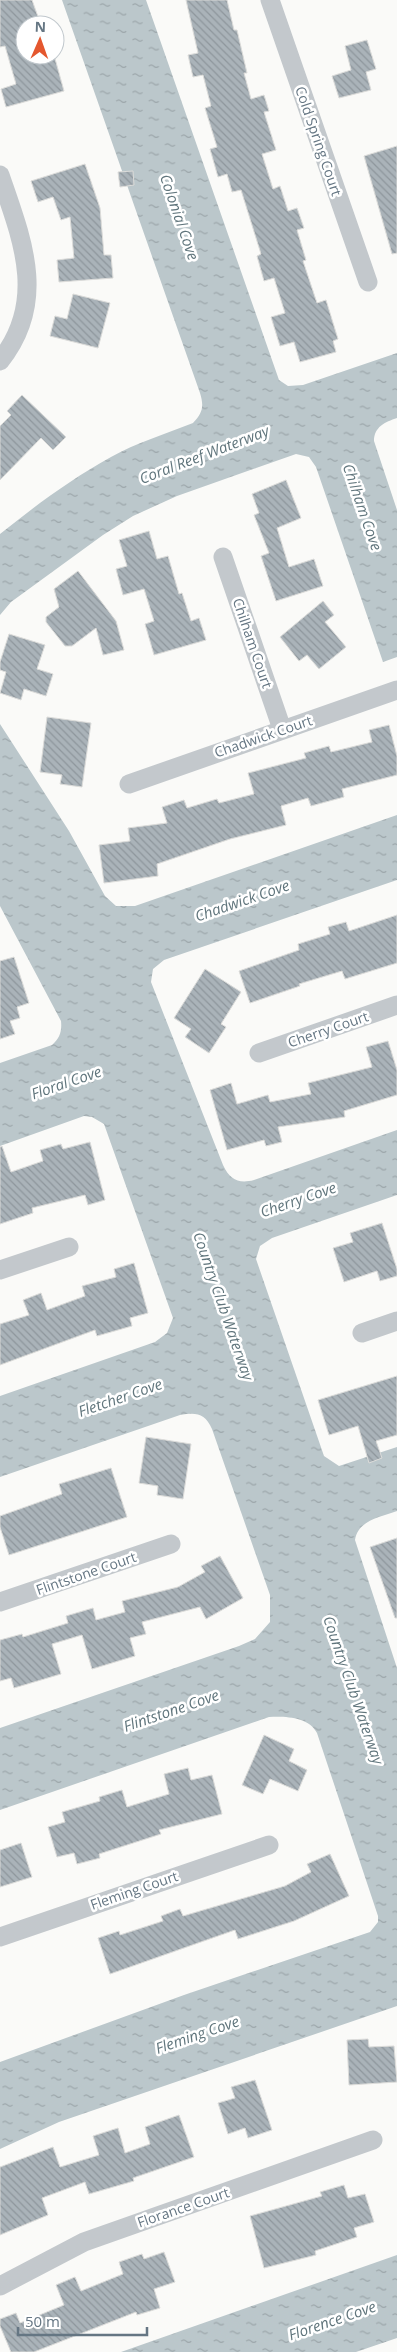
<svg xmlns="http://www.w3.org/2000/svg" width="397" height="2352" viewBox="0 0 397 2352" font-family="'Open Sans',sans-serif">
	<defs>
		<pattern id="water-ripples" width="26" height="14" patternUnits="userSpaceOnUse" patternTransform="scale(1.25)"><rect width="26" height="14" fill="#bbc7cb"/><path d="M2 4q2-2 4 0t4 0M15 11q2-2 4 0t4 0" fill="none" stroke="#9ca6aa"/></pattern>
		<pattern id="building-back-hatch" width="6" height="6" patternUnits="userSpaceOnUse" patternTransform="scale(1.25)"><rect width="6" height="6" fill="#aab3b9"/><path d="M-1 5l2 2M0 0l6 6M5-1l2 2" fill="none" stroke="#8e969c"/></pattern>
	</defs>
	<rect width="100%" height="100%" fill="#fafaf8"/>
	<g fill="url(#water-ripples)">
		<path d="M62,0H146L279,380L288,386L303,385L397,353V418C385,422 374,427 374,441L397,510V657L383,662L316,467L309,457L296,454L177,496L133,516L103,535L11,602L0,615V534C35,506 71,479 111,457C136,443 165,434 193,423C203,413 204,406 200,393Z"/>
		<path d="M0,724L69,831L105,896L116,906H135L397,815V880L164,960L153,969L151,982L223,1165C230,1180 239,1184 254,1180L397,1130V1195L272,1238L260,1246L256,1259L324,1456L339,1466L397,1447V1511C381,1517 358,1520 355,1540L397,1668V2006L59,2122L0,2149V2062L184,1995L370,1932L378,1922V1916L317,1733C309,1717 285,1716 269,1717L0,1810V1728L239,1646L255,1639L270,1622V1595L212,1429C205,1413 196,1412 180,1415L0,1477V1396L155,1342L167,1333L173,1318L104,1124L92,1117L84,1116L0,1146V1063L52,1045C60,1038 62,1031 61,1021L0,906Z"/>
		<path d="M397,2255V2338L356,2352H121Z"/>
	</g>
	<g fill="url(#building-back-hatch)" stroke="#dcdcda">
		<path d="M0,0H32L41,25H25V55H54L64,91L6,107L1,89L16,84L5,46L0,47Z"/>
		<path d="M186,0H227L234,30H237L247,73H244L251,99L264,95L269,111L264,112L276,150L262,154L273,189L280,186L288,211L297,208L304,228L297,230L306,260L303,261L317,303L326,300L338,339L333,341L336,352L300,362L294,342L280,346L271,317L285,313L274,278L264,281L257,256L261,254L241,190L232,192L227,174L218,177L210,149L217,147L205,108L211,106L203,75L193,77L188,55L198,53Z"/>
		<path d="M367,40L376,69L366,72L371,90L339,98L332,76L351,70L345,46Z"/>
		<path d="M397,146V253L392,254L364,156Z"/>
		<path d="M85,164L100,208L104,255H111L113,278L59,282L57,260L74,258L70,217L61,220L53,197L38,202L31,181Z"/>
		<path d="M133,171L134,185L120,187L118,172Z"/>
		<path d="M73,294L110,303L98,348L50,336L55,316L67,319Z"/>
		<path d="M22,395L66,437L53,450L41,438L0,480V426L11,415L7,411Z"/>
		<path d="M286,480L301,518L277,528L289,567L314,559L323,586L276,601L261,556L269,553L254,515L259,513L252,494Z"/>
		<path d="M149,531L157,559L168,556L179,594L182,593L191,621L199,618L206,640L154,655L145,624L154,621L144,589L123,595L116,569L127,566L119,540Z"/>
		<path d="M78,571L116,621L124,650L103,655L96,628L72,646H65L46,622V617L59,607L54,589Z"/>
		<path d="M323,601L334,615L325,622L346,647L319,669L307,655L299,661L280,637Z"/>
		<path d="M9,634L45,645L37,669L53,674L46,696L24,689L21,700L0,693L6,672L0,670V662Z"/>
		<path d="M47,717L91,723L82,787L60,784L62,775L40,772Z"/>
		<path d="M389,725L397,756V775L342,789L344,797L311,806L308,798L281,806L286,825L230,839L157,864L158,876L104,883L99,845L130,841L128,828L167,823L162,807L184,800L187,808L217,799L219,803L254,794L248,773L306,758L304,753L329,746L331,752L372,742L369,730Z"/>
		<path d="M397,915V963L345,979L342,971L299,984L300,986L250,1003L239,971L299,950L298,944L330,934L328,927L346,922L349,931Z"/>
		<path d="M14,957L29,1003L17,1007L20,1018L10,1021L15,1034L0,1039V961Z"/>
		<path d="M205,969L241,992L221,1024L226,1027L209,1053L185,1037L191,1029L174,1018Z"/>
		<path d="M388,1041L397,1070V1095L344,1111L345,1117L278,1127L282,1142L266,1146L264,1140L227,1150L210,1090L231,1083L237,1104L268,1095L270,1102L311,1094L308,1083L372,1067L366,1047Z"/>
		<path d="M90,1142L105,1200L88,1205L85,1195L32,1208L33,1213L0,1224V1147L2,1146L11,1172L43,1161L40,1150L61,1144L63,1149Z"/>
		<path d="M382,1223L397,1269V1276L380,1281L377,1271L344,1282L333,1248L353,1242L350,1233Z"/>
		<path d="M134,1263L148,1313L130,1318L132,1326L97,1336L95,1330L0,1365V1324L29,1315L23,1300L41,1293L47,1310L85,1296L82,1286L116,1277L114,1269Z"/>
		<path d="M397,1376V1435L376,1441L382,1458L369,1463L358,1426L329,1435L318,1400Z"/>
		<path d="M146,1437L191,1444L183,1499L157,1495L158,1486L139,1483Z"/>
		<path d="M111,1468L127,1517L9,1555L0,1527V1516L62,1494L59,1484Z"/>
		<path d="M397,1538V1618H395L370,1547Z"/>
		<path d="M220,1556L243,1598L206,1619L200,1607L142,1622L146,1634L130,1638L135,1656L92,1669L82,1635L52,1644L61,1674L14,1688L11,1678L0,1681V1640L22,1634L23,1637L68,1623L66,1616L93,1608L96,1620L125,1612L122,1601L178,1587L205,1572L201,1566Z"/>
		<path d="M264,1735L294,1749L289,1761L307,1770L298,1791L270,1779L263,1794L242,1785Z"/>
		<path d="M188,1768L191,1780L212,1775L222,1814L159,1830L161,1834L99,1854L100,1858L77,1864L74,1853L57,1857L48,1827L65,1822L62,1812L100,1801L99,1797L122,1790L127,1807L169,1794L164,1774Z"/>
		<path d="M21,1843L32,1877L0,1887V1850Z"/>
		<path d="M330,1854L349,1896L294,1921L238,1939L235,1930L110,1974L98,1938L119,1931L120,1935L163,1921L161,1916L180,1909L183,1916L285,1886L311,1872L307,1864Z"/>
		<path d="M368,2039L369,2047L394,2046L397,2082L349,2085L347,2040Z"/>
		<path d="M255,2080L272,2130L248,2138L245,2128L228,2134L218,2103L235,2098L231,2087Z"/>
		<path d="M179,2115L194,2157L133,2178L134,2181L89,2194L85,2182L42,2198L48,2215L0,2235V2167L53,2147L60,2167L99,2155L93,2136L118,2128L125,2153L150,2144L145,2127Z"/>
		<path d="M344,2185L348,2198L365,2194L374,2222L354,2228L357,2237L315,2251L316,2255L264,2268L250,2216L322,2196L320,2192Z"/>
		<path d="M164,2252L175,2282L154,2289L160,2308L137,2315L136,2312L34,2352H11L0,2326V2319L16,2313L20,2323L64,2305L56,2285L75,2277L81,2291L123,2274L119,2262L142,2254L144,2259Z"/>
	</g>
	<g fill="none" stroke-linecap="round" stroke-linejoin="round">
		<g stroke="#c3c8cc" stroke-width="19">
			<path d="M270,0L368,282"/>
			<path d="M0,175C22,239 48,301 0,361"/>
			<path d="M223,557L282,729"/>
			<path d="M129,784L397,690"/>
			<path d="M259,1053L397,1005"/>
			<path d="M0,1270L69,1247"/>
			<path d="M362,1333L397,1321"/>
			<path d="M0,1602L171,1544"/>
			<path d="M0,1937L269,1845"/>
			<path d="M0,2286L84,2242L373,2140"/>
		</g>
	</g>
	<g text-anchor="middle" dominant-baseline="central" stroke-width="5" stroke-linejoin="round" paint-order="stroke">
		<g font-size="14" fill="#657683" stroke="#fff">
			<text transform="translate(319 141) rotate(71)">Cold Spring Court</text>
			<text transform="translate(253 643) rotate(71)">Chilham Court</text>
			<text transform="translate(263 736) rotate(-19)">Chadwick Court</text>
			<text transform="translate(328 1029) rotate(-19)">Cherry Court</text>
			<text transform="translate(86 1573) rotate(-19)">Flintstone Court</text>
			<text transform="translate(134 1890) rotate(-19)">Fleming Court</text>
			<text transform="translate(183 2207) rotate(-19)">Florance Court</text>
		</g>
		<g font-size="15" font-style="italic" fill="#60757c" stroke="#fff">
			<text transform="translate(180 217) rotate(71)">Colonial Cove</text>
			<text transform="translate(204 454) rotate(-21)">Coral Reef Waterway</text>
			<text transform="translate(363 507) rotate(71)">Chilham Cove</text>
			<text transform="translate(242 900) rotate(-19)">Chadwick Cove</text>
			<text transform="translate(66 1082) rotate(-19)">Floral Cove</text>
			<text transform="translate(298 1199) rotate(-19)">Cherry Cove</text>
			<text transform="translate(224 1306) rotate(71)">Country Club Waterway</text>
			<text transform="translate(120 1397) rotate(-19)">Fletcher Cove</text>
			<text transform="translate(354 1690) rotate(71)">Country Club Waterway</text>
			<text transform="translate(171 1710) rotate(-19)">Flintstone Cove</text>
			<text transform="translate(197 2034) rotate(-19)">Fleming Cove</text>
			<text transform="translate(332 2320) rotate(-19)">Florence Cove</text>
		</g>
	</g>
	<g transform="translate(40 40) rotate(2)"><circle r="24" fill="#ffffff" stroke="#c1c8cd"/>
	<path d="M0-4L9 19L0 12L-9 19Z" fill="#e4572e"/>
	<text y="-8" font-size="14" font-weight="bold" text-anchor="middle" fill="#657683">N</text>
	</g>
	<path d="M18 2327v8h129v-8" fill="none" stroke="#657683" stroke-width="2.5"/>
	<text x="25" y="2327" font-size="15" fill="#657683" stroke="#ffffff" stroke-width="4" paint-order="stroke">50 m</text>
</svg>
